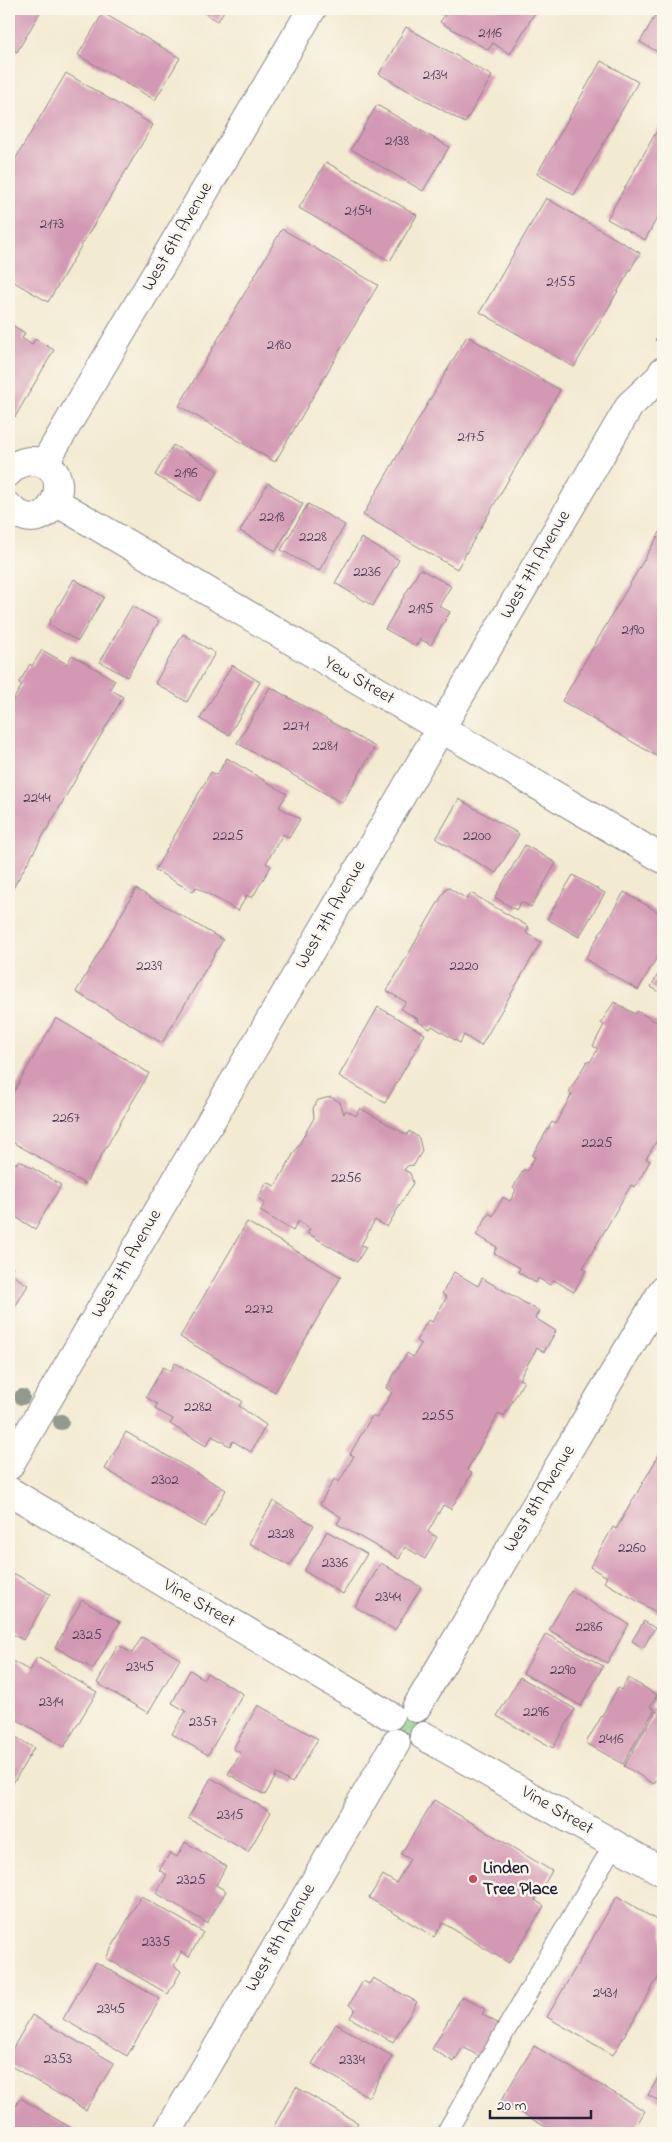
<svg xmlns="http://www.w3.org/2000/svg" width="672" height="2142" viewBox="0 0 672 2142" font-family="'Indie Flower',sans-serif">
	<defs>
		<pattern id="garden-furrows" width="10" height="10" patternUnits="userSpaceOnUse" patternTransform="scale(1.25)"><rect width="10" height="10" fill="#91d58d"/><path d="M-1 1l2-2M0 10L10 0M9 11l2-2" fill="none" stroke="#7db77b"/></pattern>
	</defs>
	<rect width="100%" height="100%" fill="#fbf7ec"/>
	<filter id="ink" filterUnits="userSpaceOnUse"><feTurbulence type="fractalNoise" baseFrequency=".02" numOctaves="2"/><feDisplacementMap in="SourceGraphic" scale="10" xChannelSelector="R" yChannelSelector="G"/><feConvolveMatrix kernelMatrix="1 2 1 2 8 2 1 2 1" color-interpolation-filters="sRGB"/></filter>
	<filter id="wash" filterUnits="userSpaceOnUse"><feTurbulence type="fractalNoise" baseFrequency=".0096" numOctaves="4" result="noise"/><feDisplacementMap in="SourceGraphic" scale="20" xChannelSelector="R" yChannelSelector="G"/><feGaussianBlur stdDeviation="1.12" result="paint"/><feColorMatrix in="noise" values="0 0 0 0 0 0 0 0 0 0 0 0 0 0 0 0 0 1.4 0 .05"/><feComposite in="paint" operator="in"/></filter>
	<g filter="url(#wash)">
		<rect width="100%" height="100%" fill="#f3ead2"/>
		<path fill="url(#garden-furrows)" stroke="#5a7c64" d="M405,1706L425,1717L427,1724L415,1744L408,1745L388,1733L387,1727L399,1708Z"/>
		<g id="blocks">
			<g fill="#d398b3">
				<path d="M9,9H42L17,52L9,47Z"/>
				<path d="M197,9H225L218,21Z"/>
				<path d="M434,9H537L510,54L493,43L488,50L440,22L445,15Z"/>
				<path d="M659,9H663V55L640,42Z"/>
				<path d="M103,13L180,58L155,100L78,55Z"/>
				<path d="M406,27L492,76L465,123L379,74Z"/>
				<path d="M601,61L638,82L574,195L537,174Z"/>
				<path d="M66,73L153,125L48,302L9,279V170Z"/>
				<path d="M377,105L449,147L423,191L351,149Z"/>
				<path d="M663,120V207L645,240L607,219Z"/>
				<path d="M326,162L417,215L390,261L299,208Z"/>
				<path d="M546,198L640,253L574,367L480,312Z"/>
				<path d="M282,229L378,285L275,462L179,406Z"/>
				<path d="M9,323L25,333L22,338L32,345L35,339L54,350L15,417L9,413Z"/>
				<path d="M467,336L560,390L457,569L363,515Z"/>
				<path d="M173,445L218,471L200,501L155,475Z"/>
				<path d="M268,483L303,504L276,551L240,531Z"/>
				<path d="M308,504L345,525L319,571L281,550Z"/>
				<path d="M663,527V751L660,758L562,701Z"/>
				<path d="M361,538L399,560L373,606L335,583Z"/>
				<path d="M420,569L451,586L439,606L450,612L431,645L420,639L416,646L385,629Z"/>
				<path d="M74,579L104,597L78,641L48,624Z"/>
				<path d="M132,606L159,621L127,677L100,662Z"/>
				<path d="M183,634L215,653L187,702L155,683Z"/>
				<path d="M42,650L67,664L72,655L115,680L110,689L123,697L9,895V700L12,702L22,685L19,683L30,664L32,666Z"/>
				<path d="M232,665L260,682L229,735L200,719Z"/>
				<path d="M270,687L375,747L342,803L237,743Z"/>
				<path d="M227,758L287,794L279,807L300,819L289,838L283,834L266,863L271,866L252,898L247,895L238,911L196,887L193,892L155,870L211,772L217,775Z"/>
				<path d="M459,799L519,834L496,873L436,839Z"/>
				<path d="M525,845L556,863L531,907L521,902L516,910L495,897Z"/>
				<path d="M573,875L605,893L579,937L547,919Z"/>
				<path d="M447,887L467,899L471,893L529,927L526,933L541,942L481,1046L464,1035L460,1043L432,1026L430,1029L417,1021L418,1019L401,1009L406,1002L387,991Z"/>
				<path d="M136,889L223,940L162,1043L76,992Z"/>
				<path d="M624,892L663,915V947L638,990L585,959Z"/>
				<path d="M663,965V994L651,987Z"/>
				<path d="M614,1002L635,1014L637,1011L663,1026V1130L646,1159L650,1161L642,1175L635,1187L631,1185L583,1268L586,1270L574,1292L554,1280L550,1285L538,1278L536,1283L518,1272L520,1268L494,1253L497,1247L476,1235L489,1213L493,1216L503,1197L510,1201L516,1190L513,1188L524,1169L527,1171L535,1157L532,1156L552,1122L555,1124L572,1094L569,1092L587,1061L590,1062L598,1049L593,1046L604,1025L601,1023Z"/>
				<path d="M378,1007L425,1034L385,1103L339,1076Z"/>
				<path d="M56,1018L149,1073L85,1184L9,1140V1100Z"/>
				<path d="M331,1097L340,1102L344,1114L346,1110L356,1116L360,1108L407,1135L409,1131L419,1138L422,1151L414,1165L407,1166L404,1170L410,1173L413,1183L387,1227L375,1220L361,1245L366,1247L357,1262L307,1233L310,1229L298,1221L293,1231L260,1211L265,1203L258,1198L267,1182L275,1186L314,1118L313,1108L318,1100Z"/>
				<path d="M9,1160L16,1164L19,1160L61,1185L35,1229L9,1213Z"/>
				<path d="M247,1222L341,1277L275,1392L180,1337Z"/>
				<path d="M9,1264L13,1267L9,1273L28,1285L9,1317Z"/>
				<path d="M454,1272L478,1286L482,1278L539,1311L535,1318L556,1331L544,1352L537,1348L519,1379L524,1381L504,1416L499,1413L467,1470L472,1473L451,1509L443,1505L428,1532L437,1537L425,1559L405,1547L399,1559L337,1524L341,1517L320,1504L334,1479L339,1482L354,1456L350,1454L372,1416L377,1418L392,1392L386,1388L407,1353L413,1357L421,1344L416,1341L428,1320L432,1322L447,1297L442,1294Z"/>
				<path d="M175,1363L242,1401L239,1406L266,1425L251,1452L233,1441L230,1446L212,1436L206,1446L170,1424L173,1419L155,1409L157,1404L146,1397L163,1367L171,1371Z"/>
				<path d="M126,1432L226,1490L205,1527L105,1469Z"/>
				<path d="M663,1448V1616L604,1582L607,1577L590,1567L613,1527L616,1529Z"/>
				<path d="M273,1501L314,1525L290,1566L249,1543Z"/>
				<path d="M327,1531L367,1554L343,1594L304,1571Z"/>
				<path d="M381,1563L421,1587L395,1630L355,1607Z"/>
				<path d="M15,1574L50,1594L23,1640L9,1632V1584Z"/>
				<path d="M571,1591L629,1624L607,1663L549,1630Z"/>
				<path d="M82,1600L120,1622L93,1669L55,1647Z"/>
				<path d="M644,1621L655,1628L643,1648L632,1641Z"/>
				<path d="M546,1634L603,1666L581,1706L523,1673Z"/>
				<path d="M142,1637L180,1659L148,1713L97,1683L118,1645L132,1653Z"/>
				<path d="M37,1657L97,1692L64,1747L9,1715V1706L13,1699L9,1696V1659L30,1671Z"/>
				<path d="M190,1670L204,1679L207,1673L243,1694L208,1755L172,1734L186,1711L172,1703Z"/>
				<path d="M520,1677L575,1709L553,1748L497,1716Z"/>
				<path d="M628,1678L657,1695L650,1707L655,1709L623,1764L586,1743L618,1688L621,1690Z"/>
				<path d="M258,1705L318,1739L292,1783L277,1774L265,1795L228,1774L241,1753L233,1749Z"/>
				<path d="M656,1711L663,1716V1768L654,1784L624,1766Z"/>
				<path d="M9,1733L34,1748L12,1785L9,1783Z"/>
				<path d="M211,1778L271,1812L248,1852L188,1818Z"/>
				<path d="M434,1800L552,1871L535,1900L544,1906L509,1963L443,1923L434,1937L369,1898L383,1875L396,1883L410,1859L401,1854Z"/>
				<path d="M185,1842L226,1866L216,1885L226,1891L207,1923L156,1893L167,1875L159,1870L170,1853L177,1857Z"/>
				<path d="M141,1896L203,1932L189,1957L181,1952L174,1966L181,1971L168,1994L106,1958Z"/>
				<path d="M617,1896L663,1924V1969L613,2055L547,2017Z"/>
				<path d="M96,1962L160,1999L127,2056L63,2019Z"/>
				<path d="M373,1978L417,2002L393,2042L350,2018L355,2009L349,2005L363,1981L369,1984Z"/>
				<path d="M462,1996L485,2009L482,2014L504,2027L485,2060L463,2047L454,2062L432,2049Z"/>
				<path d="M32,2015L114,2063L86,2110L9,2065V2055Z"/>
				<path d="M336,2024L392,2056L369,2097L312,2064Z"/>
				<path d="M534,2046L645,2111L632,2133H556L501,2101Z"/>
				<path d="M663,2069V2103L648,2095Z"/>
				<path d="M296,2087L358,2123L351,2133H286L274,2126Z"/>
				<path d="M20,2098L80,2133H9V2118Z"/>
			</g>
		</g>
	</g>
	<g filter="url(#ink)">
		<use href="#blocks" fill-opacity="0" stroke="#8a8686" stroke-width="1"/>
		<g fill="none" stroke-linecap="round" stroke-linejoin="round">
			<defs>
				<path id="service" d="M446,2133L614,1844"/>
				<g id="minor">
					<path d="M44,464L312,9"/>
					<path d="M9,472C15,465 23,461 32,461C82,463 52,547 9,507"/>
					<path d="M56,502L663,859"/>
					<path d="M9,1466L630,405L660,377L663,371"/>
					<path d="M9,1491L390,1716"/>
					<path d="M416,1708L663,1290"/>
					<path d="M424,1736L663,1872"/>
					<path d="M167,2133L396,1743"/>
				</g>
			</defs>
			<use href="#service" stroke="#8a8686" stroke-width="21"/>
			<use href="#minor" stroke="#8a8686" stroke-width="30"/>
			<path stroke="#8a8686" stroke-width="3" stroke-dasharray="4 4" stroke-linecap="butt" d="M656,341L663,328"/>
			<use href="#service" stroke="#fff" stroke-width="19"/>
			<use href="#minor" stroke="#fff" stroke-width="28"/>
		</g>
		<g fill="#929a8d">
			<circle cx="22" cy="1397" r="8"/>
			<circle cx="61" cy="1422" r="8"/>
		</g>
	</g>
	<circle fill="#d1495b" stroke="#fbf7ec" stroke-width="2" cx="473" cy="1879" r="5"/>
	<g text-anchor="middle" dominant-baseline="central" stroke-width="5" stroke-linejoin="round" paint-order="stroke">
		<g font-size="15" fill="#4e4059">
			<text x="490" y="33">2116</text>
			<text x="435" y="75">2134</text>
			<text x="397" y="141">2138</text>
			<text x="358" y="211">2154</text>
			<text x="52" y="224">2173</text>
			<text x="561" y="282">2155</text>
			<text x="279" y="345">2180</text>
			<text x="471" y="437">2175</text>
			<text x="186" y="473">2196</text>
			<text x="272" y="517">2218</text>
			<text x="313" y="537">2228</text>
			<text x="367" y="572">2236</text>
			<text x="421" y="609">2195</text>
			<text x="633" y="630">2190</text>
			<text x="296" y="726">2271</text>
			<text x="325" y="746">2281</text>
			<text x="37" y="798">2244</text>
			<text x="228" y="836">2225</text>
			<text x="477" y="836">2200</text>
			<text x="149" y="966">2239</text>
			<text x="464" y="966">2220</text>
			<text x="66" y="1118">2267</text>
			<text x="597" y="1143">2225</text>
			<text x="346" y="1178">2256</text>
			<text x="259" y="1309">2272</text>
			<text x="198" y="1407">2282</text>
			<text x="438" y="1416">2255</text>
			<text x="165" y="1480">2302</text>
			<text x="281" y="1534">2328</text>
			<text x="632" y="1548">2260</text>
			<text x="335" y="1563">2336</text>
			<text x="388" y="1597">2344</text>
			<text x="589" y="1627">2286</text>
			<text x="87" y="1635">2325</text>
			<text x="140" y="1667">2345</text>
			<text x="563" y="1670">2290</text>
			<text x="51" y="1702">2314</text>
			<text x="536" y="1712">2296</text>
			<text x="203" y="1722">2357</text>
			<text x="611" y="1739">2416</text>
			<text x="230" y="1815">2315</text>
			<text x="191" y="1880">2325</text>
			<text x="156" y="1942">2335</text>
			<text x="605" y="1993">2431</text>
			<text x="111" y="2009">2345</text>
			<text x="58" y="2059">2353</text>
			<text x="352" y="2060">2334</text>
		</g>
		<g font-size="18" fill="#22223b" stroke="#fbf7ec">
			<text transform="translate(178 237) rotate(-60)">West 6th Avenue</text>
			<text transform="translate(536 565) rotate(-60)">West 7th Avenue</text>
			<text transform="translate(359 681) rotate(30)">Yew Street</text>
			<text transform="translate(331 915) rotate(-60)">West 7th Avenue</text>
			<text transform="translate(127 1264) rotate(-60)">West 7th Avenue</text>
			<text transform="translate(540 1499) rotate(-59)">West 8th Avenue</text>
			<text transform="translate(199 1604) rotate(30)">Vine Street</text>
			<text transform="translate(557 1811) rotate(30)">Vine Street</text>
			<text transform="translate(281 1938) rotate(-60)">West 8th Avenue</text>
		</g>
		<g font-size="18" font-weight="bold" fill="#22223b" stroke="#fbf7ec" text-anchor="start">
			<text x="483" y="1869">Linden<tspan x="483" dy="21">Tree Place</tspan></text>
		</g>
	</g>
	<rect width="672" height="2142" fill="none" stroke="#fbf7ec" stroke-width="30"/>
	<path d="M490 2110v8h101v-8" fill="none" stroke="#22223b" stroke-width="2.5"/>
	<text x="497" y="2110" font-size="15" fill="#22223b" stroke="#fbf7ec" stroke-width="4" paint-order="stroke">20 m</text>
</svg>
